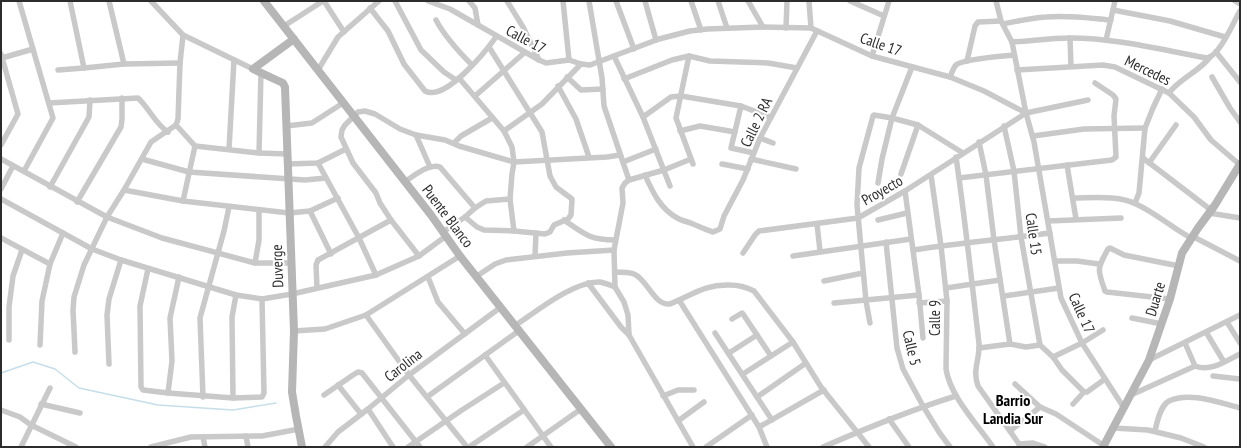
<svg xmlns="http://www.w3.org/2000/svg" width="1241" height="448" viewBox="0 0 1241 448" font-family="'PT Sans Narrow',sans-serif">
	<rect width="100%" height="100%" fill="#fff"/>
	<g fill="none" stroke-linecap="round" stroke-linejoin="round">
		<path stroke="#c6dee9" stroke-width="1.5" d="M1,373L33,362L55,369L79,388L158,405L233,410L276,403"/>
		<g stroke="#c9c9c9" stroke-width="5.5">
			<path d="M19,1L53,118L24,171"/>
			<path d="M70,1L84,68L124,64L180,63"/>
			<path d="M109,1L124,64"/>
			<path d="M151,1L183,35L253,69"/>
			<path d="M324,1L344,32"/>
			<path d="M395,1L421,50L444,72L456,80"/>
			<path d="M428,1L450,9L539,60L546,63L569,60L581,64L590,65L659,39L690,31L707,29L763,27L811,28L872,56L950,77L984,91L1026,113"/>
			<path d="M469,1L475,8L478,25"/>
			<path d="M507,1L523,27L539,60"/>
			<path d="M563,1L569,60"/>
			<path d="M589,1L602,78L604,106L629,180"/>
			<path d="M616,1L634,49"/>
			<path d="M645,1L656,40"/>
			<path d="M691,1L701,30"/>
			<path d="M718,1L727,28"/>
			<path d="M748,1L763,27"/>
			<path d="M809,1L811,28"/>
			<path d="M850,1L884,16"/>
			<path d="M996,1L1001,21L1012,42L1026,113L1034,142L1061,298L1082,343L1124,408"/>
			<path d="M1235,1L1240,4"/>
			<path d="M370,8L388,31L404,64L425,91C445,102 486,51 496,37"/>
			<path d="M1113,10L1170,21L1225,37"/>
			<path d="M436,20C445,37 458,51 472,65"/>
			<path d="M1003,24C1017,21 1031,18 1046,17C1067,15 1089,18 1111,20"/>
			<path d="M284,26L323,1"/>
			<path d="M786,28L787,1"/>
			<path d="M1070,38L1071,66"/>
			<path d="M1106,40L1115,1"/>
			<path d="M1012,42C1031,41 1051,38 1070,38C1116,38 1162,50 1207,58C1220,55 1233,23 1240,11"/>
			<path d="M1216,52L1240,82"/>
			<path d="M1,54L18,114L1,145"/>
			<path d="M614,56L643,117L670,186"/>
			<path d="M689,56L676,118L693,164"/>
			<path d="M872,56L889,1"/>
			<path d="M2,58L33,49"/>
			<path d="M967,61L975,26L978,22L1001,21"/>
			<path d="M58,70L84,68"/>
			<path d="M318,70L338,37L379,1"/>
			<path d="M1017,70L1103,65L1115,67L1169,93L1194,117L1211,140L1240,165"/>
			<path d="M567,77L581,90L603,89"/>
			<path d="M950,77C952,73 953,68 956,65C962,59 1004,56 1014,55"/>
			<path d="M1212,77L1230,108L1240,122"/>
			<path d="M459,78L504,131L512,147L514,162L512,174L510,199L514,231"/>
			<path d="M624,79L672,60L689,56L710,61L768,63L797,68"/>
			<path d="M558,86L576,119L589,157"/>
			<path d="M1169,93C1180,78 1199,72 1210,57"/>
			<path d="M475,96L524,53"/>
			<path d="M49,103L138,98C149,108 156,125 168,132"/>
			<path d="M741,106L731,148L754,153"/>
			<path d="M643,117L671,97L681,96L741,106L770,117"/>
			<path d="M176,125L195,146L259,153L288,154"/>
			<path d="M286,126L312,123L343,103"/>
			<path d="M1004,126L1014,171L1021,237L1040,345"/>
			<path d="M504,131L542,104L581,64"/>
			<path d="M680,131L700,126L735,132"/>
			<path d="M416,135L430,167"/>
			<path d="M1033,136L1084,129L1145,128"/>
			<path d="M760,138L773,143"/>
			<path d="M979,142L986,175L994,240L1010,344"/>
			<path d="M454,143L461,136L492,118"/>
			<path d="M229,149L234,60"/>
			<path d="M259,153L261,72"/>
			<path d="M956,157C965,219 972,282 979,344C980,359 972,370 978,386L1019,444"/>
			<path d="M1143,158L1211,210"/>
			<path d="M1,159L107,217L162,238L255,263H291"/>
			<path d="M142,159L189,172L305,180L326,178"/>
			<path d="M691,159L664,170L629,180L625,183L622,188L623,203L614,250L615,287L624,302L628,315L629,335L693,447"/>
			<path d="M751,159L796,169"/>
			<path d="M623,162L656,149"/>
			<path d="M318,163L359,238L376,275"/>
			<path d="M1149,163L1176,125"/>
			<path d="M288,164L318,163L346,149"/>
			<path d="M722,164L748,169"/>
			<path d="M1067,165L1076,219"/>
			<path d="M901,174L918,125"/>
			<path d="M645,175C653,193 661,210 679,219C683,221 689,222 693,224C700,227 706,230 713,232L720,229L724,216L743,180L760,138L817,31"/>
			<path d="M931,175L941,246L947,301L946,369C950,396 977,424 993,447"/>
			<path d="M959,178L1112,160L1116,157L1114,116L1116,99L1113,95L1095,83"/>
			<path d="M404,182C414,176 429,163 440,167L475,208"/>
			<path d="M878,183L882,159L892,118L912,67"/>
			<path d="M50,187L89,117L90,100"/>
			<path d="M1,189L13,166"/>
			<path d="M124,190L183,201L289,213L310,211L338,198"/>
			<path d="M905,191L919,295L923,338"/>
			<path d="M1073,198C1092,198 1119,195 1136,204C1156,213 1172,228 1191,238"/>
			<path d="M1,199L92,249L121,260L236,295L262,299L292,294L376,275L419,256L446,236"/>
			<path d="M183,201L195,146"/>
			<path d="M77,202L121,127L122,119V98"/>
			<path d="M1135,203L1139,193L1145,128L1153,108L1162,89"/>
			<path d="M310,211L331,254"/>
			<path d="M1209,213L1240,218"/>
			<path d="M465,217L477,227L484,230L514,231L545,234L550,232L554,225L568,219L571,215L572,199L556,187L550,176L542,132L489,47"/>
			<path d="M564,220C584,234 590,240 615,240"/>
			<path d="M878,220L907,213"/>
			<path d="M1048,221L1121,218"/>
			<path d="M817,224L820,251"/>
			<path d="M443,232L465,217L475,208L486,201L510,199"/>
			<path d="M1192,236L1240,261"/>
			<path d="M1,238L50,264"/>
			<path d="M886,242L897,348L903,369L923,406L939,432L950,447"/>
			<path d="M913,250C958,243 1004,239 1050,233"/>
			<path d="M743,253L755,235L759,231L858,218L905,191L1026,113L1088,100"/>
			<path d="M419,256L391,220L380,203L376,193L353,163L341,137L342,130L345,125L358,112L365,111L375,114L400,129L416,135L445,140L459,146L514,162L607,157L620,155"/>
			<path d="M535,256L536,233"/>
			<path d="M793,256L911,239"/>
			<path d="M1055,261H1077L1099,264"/>
			<path d="M255,263L259,240V210"/>
			<path d="M148,269L140,306L141,387L143,390L168,393L172,361L170,318L179,277"/>
			<path d="M615,272C621,272 629,272 634,274C648,280 653,305 670,304C692,295 705,284 730,285C739,285 746,287 754,291L793,342L821,387L869,447"/>
			<path d="M477,276L495,264L506,260L567,253L614,250"/>
			<path d="M428,277L438,302L465,334"/>
			<path d="M824,281L863,273"/>
			<path d="M588,283L621,327L629,335"/>
			<path d="M317,288L316,265L318,260L391,220"/>
			<path d="M946,288L1000,280"/>
			<path d="M1004,296L1059,288"/>
			<path d="M1170,299L1107,292L1105,291C1097,269 1097,269 1108,249L1110,248L1124,255L1179,266"/>
			<path d="M679,300L759,427L767,447"/>
			<path d="M834,303L919,295"/>
			<path d="M919,303L947,301"/>
			<path d="M366,315L409,375L467,447"/>
			<path d="M1132,318L1162,324"/>
			<path d="M732,319L742,313L743,314L771,356"/>
			<path d="M1227,322L1240,343"/>
			<path d="M870,323L866,301L857,205L859,168L873,116L874,115L892,118L918,125L963,153"/>
			<path d="M516,325C537,311 574,281 600,282C605,283 610,285 615,287"/>
			<path d="M294,331L325,329L366,315L460,256"/>
			<path d="M1206,332L1224,362"/>
			<path d="M715,333L772,420"/>
			<path d="M9,340V307L13,276L22,250"/>
			<path d="M1185,343L1195,366C1211,372 1226,361 1240,354"/>
			<path d="M40,345L42,301L50,264L63,233"/>
			<path d="M979,348L1010,344L1026,347L1040,345L1053,357L1062,370L1084,392"/>
			<path d="M75,352L73,310L74,297L84,265L107,217L124,190L151,142L176,125L178,119L180,63L183,35"/>
			<path d="M729,353L757,335"/>
			<path d="M485,355L551,447"/>
			<path d="M1053,357L1082,343L1103,330"/>
			<path d="M1149,360L1240,315"/>
			<path d="M109,364L107,315L109,299L121,260"/>
			<path d="M743,374L793,342"/>
			<path d="M1213,376L1240,379"/>
			<path d="M1015,384L1040,407L1056,414L1106,447"/>
			<path d="M338,385L361,414"/>
			<path d="M168,393L233,398L262,397L264,393L262,299"/>
			<path d="M324,395L353,375L358,372L362,373L420,447"/>
			<path d="M1131,395L1195,366"/>
			<path d="M663,396L678,390H694"/>
			<path d="M203,397L200,318L224,231L229,207"/>
			<path d="M427,397L520,330"/>
			<path d="M757,397L806,363"/>
			<path d="M233,398L232,317L236,295"/>
			<path d="M41,404L80,413"/>
			<path d="M1073,404L1084,392H1087L1105,379"/>
			<path d="M368,409L393,447"/>
			<path d="M1,410L20,417L31,425L76,447"/>
			<path d="M889,419L909,447"/>
			<path d="M678,421L704,402"/>
			<path d="M759,427L824,390"/>
			<path d="M1113,428L1148,430L1181,438L1204,447"/>
			<path d="M1010,431L1040,407"/>
			<path d="M1155,431C1157,422 1160,406 1169,401C1189,391 1220,403 1240,408"/>
			<path d="M246,436L248,447"/>
			<path d="M203,437L205,447"/>
			<path d="M1019,444L1033,443L1045,447"/>
			<path d="M21,447L50,388"/>
			<path d="M151,447L191,437L262,436L299,429"/>
			<path d="M325,447L338,432L368,409L409,375L501,307"/>
			<path d="M408,447L462,410L504,383"/>
			<path d="M469,447L524,410"/>
			<path d="M527,447L581,409"/>
			<path d="M706,447L752,415"/>
			<path d="M823,447C867,428 910,410 956,396"/>
		</g>
		<g stroke="#b6b6b6" stroke-width="8">
			<path d="M264,1L431,215L460,256L611,447"/>
			<path d="M294,39L253,69L283,83L285,87L294,331L292,392L296,416L302,447"/>
			<path d="M1103,447L1149,360L1170,299L1182,253L1198,228L1215,205L1240,164"/>
		</g>
	</g>
	<g text-anchor="middle" dominant-baseline="central" stroke-width="4" stroke-linejoin="round" paint-order="stroke">
		<g font-size="15" fill="#2c2c2c" stroke="#fff">
			<text transform="translate(526 39) rotate(28)">Calle 17</text>
			<text transform="translate(881 44) rotate(19)">Calle 17</text>
			<text transform="translate(1148 70) rotate(26)">Mercedes</text>
			<text transform="translate(756 122) rotate(-64)">Calle 2 RA</text>
			<text transform="translate(882 190) rotate(-30)">Proyecto</text>
			<text transform="translate(448 216) rotate(53)">Puente Blanco</text>
			<text transform="translate(1034 234) rotate(82)">Calle 15</text>
			<text transform="translate(277 266) rotate(-92)">Duverge</text>
			<text transform="translate(1155 299) rotate(-73)">Duarte</text>
			<text transform="translate(1082 313) rotate(66)">Calle 17</text>
			<text transform="translate(934 318) rotate(-90)">Calle 9</text>
			<text transform="translate(912 348) rotate(77)">Calle 5</text>
			<text transform="translate(403 365) rotate(-38)">Carolina</text>
		</g>
		<g font-size="16" font-weight="bold" fill="#000" stroke="#fff">
			<text x="1013" y="400">Barrio<tspan x="1013" dy="18">Landia Sur</tspan></text>
		</g>
	</g>
	<rect width="1241" height="448" fill="none" stroke="#2c2c2c" stroke-width="4"/>
</svg>
